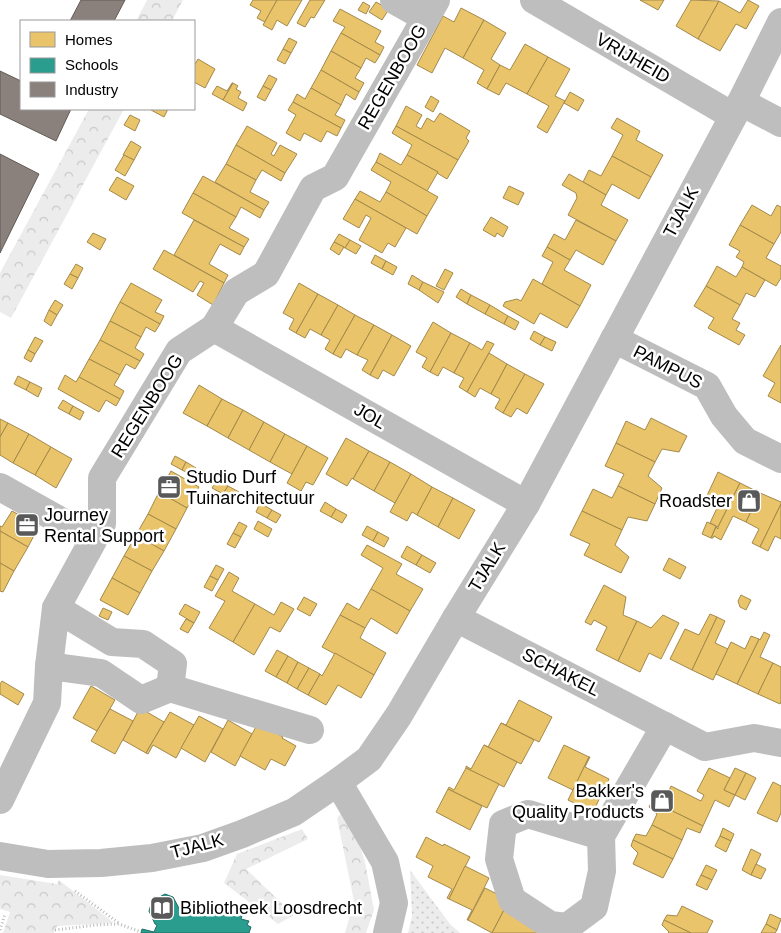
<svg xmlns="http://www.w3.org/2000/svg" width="781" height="933" viewBox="0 0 781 933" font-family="Helvetica,sans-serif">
	<defs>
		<pattern id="grass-dots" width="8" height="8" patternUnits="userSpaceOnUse" patternTransform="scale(1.25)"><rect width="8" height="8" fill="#ececec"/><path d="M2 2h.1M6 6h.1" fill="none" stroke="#c9c9c9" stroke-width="1.8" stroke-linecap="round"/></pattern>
		<pattern id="forest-crowns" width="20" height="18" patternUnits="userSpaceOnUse" patternTransform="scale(1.25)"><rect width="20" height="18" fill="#ececec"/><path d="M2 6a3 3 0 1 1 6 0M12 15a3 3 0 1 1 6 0" fill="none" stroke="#c9c9c9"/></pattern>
	</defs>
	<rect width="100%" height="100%" fill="#fff"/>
	<path fill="url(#grass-dots)" d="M410,870L450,924L460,933H408L412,916Z"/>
	<g fill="url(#forest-crowns)">
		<path d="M147,0H183L172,21H136Z"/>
		<path d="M89,109H124L11,318L0,312V273Z"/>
		<path d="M348,806L365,862L374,910L366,933H345L354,901L337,818Z"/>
		<path d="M302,829L308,839L246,869L294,915L278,924L224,883L237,854Z"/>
		<path d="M0,875L57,884L59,880L114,923L57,926L54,933H3L10,912L0,909Z"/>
	</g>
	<g fill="#e9c46a" stroke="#a3894a">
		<path d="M253,0H277L265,22L257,18L261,11L250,5Z"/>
		<path d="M277,0H302L287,26L277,20L272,30L263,25Z"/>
		<path d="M310,0H325L314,18L311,17L305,27L297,23Z"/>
		<path d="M640,0H664L658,10Z"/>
		<path d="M691,0L719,1L698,39L676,26Z"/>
		<path d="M748,0L759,6L746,29L736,24L720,51L698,39L719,1L740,13Z"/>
		<path d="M363,2L370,6L366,14L358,10Z"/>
		<path d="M376,2L389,9L382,20L369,12Z"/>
		<path d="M461,8L484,20L463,58L445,48L432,73L417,65L443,16L454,22Z"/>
		<path d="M340,9L381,31L375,42L384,47L380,55L341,33L345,27L333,21Z"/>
		<path d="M484,20L506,33L491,59L500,65L487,89L477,83L484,70L463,58Z"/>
		<path d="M341,33L380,55L375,63L366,58L361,68L331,51Z"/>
		<path d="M289,38L297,42L291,53L283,49Z"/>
		<path d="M525,44L548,57L527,94L506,83L499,95L487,89L500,65L510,70Z"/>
		<path d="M283,49L291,53L285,64L277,60Z"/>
		<path d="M331,51L361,68L355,78L364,83L359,92L321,70Z"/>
		<path d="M548,57L570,69L555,96L565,101L547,133L537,127L549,106L527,94Z"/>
		<path d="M198,59L215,69L205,88L194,82V66Z"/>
		<path d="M321,70L359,92L355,100L346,94L341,105L311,88Z"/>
		<path d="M269,75L277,79L271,90L263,86Z"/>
		<path d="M232,83H233L223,100L212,94L217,86L227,91Z"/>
		<path d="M233,83L238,86L236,89L241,92L238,98L247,103L243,111L223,100Z"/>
		<path d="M263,86L271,90L265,101L257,97Z"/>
		<path d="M311,88L341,105L335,115L345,120L341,128L293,102L297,94L305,99Z"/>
		<path d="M570,92L584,100L578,111L564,103Z"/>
		<path d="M431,96L439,101L433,112L425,107Z"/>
		<path d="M293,102L341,128L337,136L327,131L321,142L304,133L300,141L286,133L296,115L288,110Z"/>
		<path d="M406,106L422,115L416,126L421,129L427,118L434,122L440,113L470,131L466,138L469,141L458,160L396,126Z"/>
		<path d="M152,109H168L164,117L151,110Z"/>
		<path d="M130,115L140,120L135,131L124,125Z"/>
		<path d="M617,118L640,131L636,140L663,155L651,177L612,156L623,135L611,128Z"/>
		<path d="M247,126L277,143L271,154L274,156L280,145L297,154L285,173L236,145Z"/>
		<path d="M396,126L458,160L447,179L437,173L438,172L407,155L412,145L392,133Z"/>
		<path d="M131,141L141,147L134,160L123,155Z"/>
		<path d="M236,145L285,173L281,181L262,170L256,180L226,164Z"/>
		<path d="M380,153L401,165L407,155L438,172L427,191L376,162Z"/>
		<path d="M124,155L134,160L125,176L115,170Z"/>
		<path d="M612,156L651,177L639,199L612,184L606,195L583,182L589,170L601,176Z"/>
		<path d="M376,162L438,197L427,216L386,192L391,182L371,170Z"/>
		<path d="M226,164L256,180L250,192L269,202L264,210L215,182Z"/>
		<path d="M569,174L606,195L601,205L628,220L616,241L568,215L577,198L576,193L562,185Z"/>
		<path d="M203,176L264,210L260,218L241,207L236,217L193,193Z"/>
		<path d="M117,177L134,186L126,200L109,190Z"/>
		<path d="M509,186L524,193L518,205L503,198Z"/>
		<path d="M360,191L380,202L386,192L427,216L417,234L355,199Z"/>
		<path d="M193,193L236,217L229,228L249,239L244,247L182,213Z"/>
		<path d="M355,199L406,228L395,247L388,243L382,253L359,240L371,218L366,215L359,228L343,219Z"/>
		<path d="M752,205L771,216L777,205L781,207V232L774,244L740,225Z"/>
		<path d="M491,217L508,227L503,237L497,233L495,237L483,230Z"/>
		<path d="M194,220L244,247L240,255L220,244L209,264L228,275L224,283L174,255Z"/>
		<path d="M576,220L616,241L603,265L576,250L570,260L547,247L554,234L565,240Z"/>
		<path d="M740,225L774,244L766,258L781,266V278L776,286L742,267L744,262L736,257L740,251L729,245Z"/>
		<path d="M93,233L106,239L100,250L87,242Z"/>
		<path d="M339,234L350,240L345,248L334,242Z"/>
		<path d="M350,240L361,246L356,254L345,248Z"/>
		<path d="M334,242L344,247L339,255L330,249Z"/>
		<path d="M547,247L570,260L564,270L591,285L580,306L542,284L553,262L542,256Z"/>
		<path d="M164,250L224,283L213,305L197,295L204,283L200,281L193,292L153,269Z"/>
		<path d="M375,255L386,261L382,269L371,263Z"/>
		<path d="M386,261L397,267L393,275L382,269Z"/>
		<path d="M76,264L83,268L78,278L70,274Z"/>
		<path d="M717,266L736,277L742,267L765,280L755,297L746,293L740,305L706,286Z"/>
		<path d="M445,269L453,273L444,290L436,286Z"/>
		<path d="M70,274L78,278L72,289L64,284Z"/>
		<path d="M412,275L423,282L419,290L408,284Z"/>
		<path d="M533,279L580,306L567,328L540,313L534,324L503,306L505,302L517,299L521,301Z"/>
		<path d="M423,282L444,292L438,303L419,290Z"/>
		<path d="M131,283L162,300L155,312L164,316L160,324L120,302Z"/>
		<path d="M299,283L318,294L296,333L289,329L294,319L283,313Z"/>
		<path d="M706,286L740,305L732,319L740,323L736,330L745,335L739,345L708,328L714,318L694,306Z"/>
		<path d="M461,289L471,295L467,304L456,297Z"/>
		<path d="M318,294L338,305L321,335L310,329L305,338L296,333Z"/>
		<path d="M471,295L490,305L485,314L467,304Z"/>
		<path d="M55,300L63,305L57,315L49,310Z"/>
		<path d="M120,302L160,324L155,332L146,327L141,337L110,321Z"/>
		<path d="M338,305L355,315L333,354L325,349L330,340L321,335Z"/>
		<path d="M490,305L508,316L504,324L485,314Z"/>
		<path d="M49,310L57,315L51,326L44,321Z"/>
		<path d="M355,315L374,325L357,355L346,349L341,358L333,354Z"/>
		<path d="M508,316L519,322L515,330L504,324Z"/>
		<path d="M110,321L141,337L135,348L144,354L140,361L100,340Z"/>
		<path d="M433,322L451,333L430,372L422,367L427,358L416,352Z"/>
		<path d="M374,325L392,335L370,375L362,370L368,360L357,355Z"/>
		<path d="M534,331L545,337L540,345L530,339Z"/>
		<path d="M451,333L470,343L454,373L443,367L438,376L430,372Z"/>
		<path d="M392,335L411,346L394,376L383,370L378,379L370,375Z"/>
		<path d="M35,337L43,341L35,354L28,350Z"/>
		<path d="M545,337L556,342L552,351L540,345Z"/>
		<path d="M100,340L140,361L135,369L126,364L120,375L89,359Z"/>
		<path d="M487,341L494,344L467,392L459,387L464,378L454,373L470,343L482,350Z"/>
		<path d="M781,345V403L768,396L775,383L763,376Z"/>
		<path d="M28,350L35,354L31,362L24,358Z"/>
		<path d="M489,353L507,364L491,394L480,388L475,397L467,392Z"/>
		<path d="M89,359L120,375L114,385L124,391L120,399L79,377Z"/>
		<path d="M507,364L525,374L503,413L495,408L500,399L491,394Z"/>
		<path d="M525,374L544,384L527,414L517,408L511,417L503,413Z"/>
		<path d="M65,375L76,382L79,377L120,399L116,406L106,400L99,412L58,389Z"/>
		<path d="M18,376L30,382L26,390L14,384Z"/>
		<path d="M30,382L42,388L38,397L26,390Z"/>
		<path d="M199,385L222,399L207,426L183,413Z"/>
		<path d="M222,399L243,410L228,438L207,426Z"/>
		<path d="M63,400L73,406L69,414L58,408Z"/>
		<path d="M73,406L84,412L80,420L69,414Z"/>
		<path d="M243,410L264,422L249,450L228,438Z"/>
		<path d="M651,418L687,436L679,452L662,449L655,462L616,443L626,421L645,430Z"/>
		<path d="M0,419L8,423L0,437Z"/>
		<path d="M264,422L285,434L270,462L249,450Z"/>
		<path d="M8,423L29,434L13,463L0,455V437Z"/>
		<path d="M29,434L51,447L35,475L13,463Z"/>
		<path d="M285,434L307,446L292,474L270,462Z"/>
		<path d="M346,438L369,451L353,479L352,478L347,486L326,474Z"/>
		<path d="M616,443L655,462L648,476L662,488L655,504L618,486L624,474L605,466Z"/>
		<path d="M307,446L328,458L313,485L306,482L301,491L287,483Z"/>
		<path d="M51,447L72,459L56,488L35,475Z"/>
		<path d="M369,451L390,462L374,491L353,479Z"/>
		<path d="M175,456L186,462L182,470L171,464Z"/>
		<path d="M186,462L196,468L192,475L182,470Z"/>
		<path d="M390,462L411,474L395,503L374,491Z"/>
		<path d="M171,471L199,487L187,508L159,492Z"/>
		<path d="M718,472L740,483L718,527L710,523L717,508L704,502Z"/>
		<path d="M411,474L432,487L417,515L412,512L407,521L390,512Z"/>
		<path d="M217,480L228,486L223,494L212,488Z"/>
		<path d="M740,483L760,493L746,522L733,516L721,540L714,536L713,538H711L716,527L718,529V527Z"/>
		<path d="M228,486L239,492L234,501L223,494Z"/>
		<path d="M618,486L655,504L647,521L628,517L622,530L582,511L593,489L612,498Z"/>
		<path d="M432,487L453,498L438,527L417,515Z"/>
		<path d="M159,492L187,508L176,529L148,514Z"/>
		<path d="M760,493L781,502V504L760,547L752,543L759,529L746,522Z"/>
		<path d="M453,498L475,510L459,539L438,527Z"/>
		<path d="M325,502L336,509L331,517L320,511Z"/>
		<path d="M260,503L272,510L267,518L256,512Z"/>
		<path d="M781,504V539L775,536L768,551L760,547Z"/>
		<path d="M336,509L347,515L342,523L331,517Z"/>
		<path d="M272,510L281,515L276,523L267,518Z"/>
		<path d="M12,511L39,526L28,547L0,531V526L2,527Z"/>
		<path d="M582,511L622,530L615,545L629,557L621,573L584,555L590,544L570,535Z"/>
		<path d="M148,514L176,529L164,551L136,535Z"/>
		<path d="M258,521L272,529L268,537L254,529Z"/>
		<path d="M239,522L247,526L241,537L233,533Z"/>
		<path d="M707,522L716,526L711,538L702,534Z"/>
		<path d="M367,526L378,532L373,541L362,535Z"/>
		<path d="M0,531L28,547L14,571L0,563Z"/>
		<path d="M378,532L389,538L384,547L373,541Z"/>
		<path d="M233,533L241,537L235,548L227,544Z"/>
		<path d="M136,535L164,551L152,571L124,556Z"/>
		<path d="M367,545L402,564L396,574L423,589L410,611L371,589L383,568L361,555Z"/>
		<path d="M407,546L422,555L416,565L401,557Z"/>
		<path d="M422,555L436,563L430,573L416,565Z"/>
		<path d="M124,556L152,571L140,593L112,578Z"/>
		<path d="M669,558L686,567L680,579L663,570Z"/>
		<path d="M0,563L14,571L3,592L0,591Z"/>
		<path d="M216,565L224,569L218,580L210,576Z"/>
		<path d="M229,572L239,578L232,591L255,604L233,642L209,628L225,601L215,596Z"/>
		<path d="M210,576L218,580L212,591L204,587Z"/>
		<path d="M112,578L140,593L128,615L100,600Z"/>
		<path d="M604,585L626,597L623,615L637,621L618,661L596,650L607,627L594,620L591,625L585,622Z"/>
		<path d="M371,589L410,611L397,634L371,618L365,628L340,615L347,603L359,610Z"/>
		<path d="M741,595L751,600L746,610L740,607L738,601Z"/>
		<path d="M304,597L317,604L310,616L297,609Z"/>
		<path d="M281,602L294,609L280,632L270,627L254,655L233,642L255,604L274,615Z"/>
		<path d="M185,604L200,612L194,623L179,614Z"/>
		<path d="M103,608L112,612L108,620L99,616Z"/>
		<path d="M710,614L717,617L692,670L670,659L685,629L699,635Z"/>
		<path d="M340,615L365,628L360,638L386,653L374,675L322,647Z"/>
		<path d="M663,615L679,623L661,659L649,653L640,672L618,661L637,621L651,628Z"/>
		<path d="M717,617L725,621L715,643L728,649L713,680L692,670Z"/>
		<path d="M186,619L194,623L188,633L180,629Z"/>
		<path d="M764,632L770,635L760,657L773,663L758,694L737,684L759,639L760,640Z"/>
		<path d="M751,636L759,639L737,684L716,674L731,642L745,649Z"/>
		<path d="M277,650L288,656L276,677L265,671Z"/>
		<path d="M335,653L374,675L361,698L338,685L326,705L308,695L320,674L322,676Z"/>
		<path d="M288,656L298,662L287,683L276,677Z"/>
		<path d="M298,662L309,668L297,689L287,683Z"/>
		<path d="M773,663L781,667V701L780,704L758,694Z"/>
		<path d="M309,668L320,674L308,695L297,689Z"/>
		<path d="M2,681L24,694L18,705L0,694V684Z"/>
		<path d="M91,686L115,700L97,731L73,718Z"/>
		<path d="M519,700L552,717L539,742L501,723L506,725Z"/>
		<path d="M140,708L164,722L146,753L123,740Z"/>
		<path d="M110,709L133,721L115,754L91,741Z"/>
		<path d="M170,712L194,725L176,758L153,745L148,754L146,753Z"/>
		<path d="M199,716L223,729L205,762L181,748Z"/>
		<path d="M228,720L252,734L235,766L211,752Z"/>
		<path d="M258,723L283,737L282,738L296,746L285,766L271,759L265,770L240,756Z"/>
		<path d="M501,723L534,740L521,764L484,745L488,747Z"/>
		<path d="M484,745L517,762L504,787L466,768V766L471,769Z"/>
		<path d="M564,745L589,757L573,790L548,778Z"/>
		<path d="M589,757H590L585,767L609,779L593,812L568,800Z"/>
		<path d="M466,768L499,784L487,808L448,789L449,787L454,790Z"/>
		<path d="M709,768L730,778L724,790L735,795L729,807L715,800L703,826L652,801L654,796L666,798L671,786L701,801L704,795L697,791Z"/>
		<path d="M735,768L746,773L735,795L724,790Z"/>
		<path d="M746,773L756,778L745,800L735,795Z"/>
		<path d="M773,782L781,786V813L777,822L757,813Z"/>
		<path d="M448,789L482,806L470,830L436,812Z"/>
		<path d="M652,801L703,826L700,833L687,828L682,840L652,825L657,814L649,807Z"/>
		<path d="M652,825L682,840L673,859L633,840L636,834L646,836Z"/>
		<path d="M723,828L734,834L731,841L720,836Z"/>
		<path d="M720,836L731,841L726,852L715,846Z"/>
		<path d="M426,837L443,846L444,844L470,857L449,899L447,898L452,889L428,877L433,866L416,857Z"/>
		<path d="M633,840L673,859L663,878L633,864L638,853L631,846Z"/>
		<path d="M751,849L761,854L751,875L742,870Z"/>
		<path d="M756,864L766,869L761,879L751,875Z"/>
		<path d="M706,865L717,870L712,880L701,875Z"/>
		<path d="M465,866L489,878L468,920H467L472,910L449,899Z"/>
		<path d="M701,875L712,880L707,890L696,885Z"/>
		<path d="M485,888L509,900L492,933L468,920Z"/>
		<path d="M682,906L713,921L707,933H691L664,920L667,915L677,916Z"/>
		<path d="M505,908L543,933H492Z"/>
		<path d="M770,914L781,919L777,930L766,924Z"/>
		<path d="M664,920L691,933H668L669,932L662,925Z"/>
		<path d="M766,924L777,930L775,933H761Z"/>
	</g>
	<path fill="#2a9d8f" stroke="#1d6e64" d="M165,894L173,897L180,910V912L187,914L191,902L216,911L217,907L228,911L227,914L235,916V913L242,916L241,919L249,921L247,925L251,927L249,933H141L142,929L154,932L157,925L155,924L149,911L152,901Z"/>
	<g fill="#8a817c" stroke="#615a57">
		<path d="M81,0H125L114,21H70Z"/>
		<path d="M0,71L21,81V109H71L56,141L0,114Z"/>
		<path d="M0,154L39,174L0,253Z"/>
	</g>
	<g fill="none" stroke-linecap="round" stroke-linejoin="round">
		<g stroke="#b9b9b9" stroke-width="3" stroke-dasharray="1 2.5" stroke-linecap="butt">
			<path d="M75,891L120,924"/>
			<path d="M0,930L5,914"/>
			<path d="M55,930L96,925L119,924L141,932"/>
		</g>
		<g stroke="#bebebe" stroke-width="28">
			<path d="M394,0L426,18"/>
			<path d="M534,0L733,116"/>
			<path d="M741,102L781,123"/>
			<path d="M214,328L526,504"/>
			<path d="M614,339L707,386L724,416L745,441L781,459"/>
			<path d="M0,487L93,539"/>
			<path d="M56,608L112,642L143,644L173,664L170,688"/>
			<path d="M456,618L705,747L754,738L781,743"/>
			<path d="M49,666L101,673L141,700L170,688L310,730"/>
			<path d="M338,782L385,862L394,903L387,933"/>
			<path d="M0,800L47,703L49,666L56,608L102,524V478L179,351L214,328L236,292L266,274L313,188L335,177L436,0"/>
			<path d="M601,836L528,814L503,824L499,859L512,900L550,925L567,927L594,907L602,871L601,836L665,726"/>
			<path d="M0,856L48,864L101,863L152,858L203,848L242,834L294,812L338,782L369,759L399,715L456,618L526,504L741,102L781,22"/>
		</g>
	</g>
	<defs>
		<symbol id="office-square" viewBox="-11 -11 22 22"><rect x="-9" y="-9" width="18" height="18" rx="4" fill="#595959" stroke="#fff"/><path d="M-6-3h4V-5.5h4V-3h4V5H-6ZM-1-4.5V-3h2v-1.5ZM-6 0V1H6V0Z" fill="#fff"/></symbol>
		<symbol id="shop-square" viewBox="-11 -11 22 22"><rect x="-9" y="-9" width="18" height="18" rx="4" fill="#595959" stroke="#fff"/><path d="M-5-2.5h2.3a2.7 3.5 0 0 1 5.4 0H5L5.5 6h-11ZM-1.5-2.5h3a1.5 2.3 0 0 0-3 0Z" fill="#fff"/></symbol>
		<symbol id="library-square" viewBox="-11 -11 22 22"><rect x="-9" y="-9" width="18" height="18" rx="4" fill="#595959" stroke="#fff"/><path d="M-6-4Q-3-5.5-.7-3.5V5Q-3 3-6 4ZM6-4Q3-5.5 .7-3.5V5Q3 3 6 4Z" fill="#fff"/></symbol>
	</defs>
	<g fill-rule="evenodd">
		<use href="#office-square" x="155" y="473" width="28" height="28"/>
		<use href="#shop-square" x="735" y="487" width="28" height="28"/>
		<use href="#office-square" x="13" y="511" width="28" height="28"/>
		<use href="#shop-square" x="648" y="787" width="28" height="28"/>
		<use href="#library-square" x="148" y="894" width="28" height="28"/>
	</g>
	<g text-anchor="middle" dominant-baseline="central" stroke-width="5" stroke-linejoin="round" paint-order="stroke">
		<g font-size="18" fill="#000" stroke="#fff">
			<text transform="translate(633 58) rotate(30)">VRIJHEID</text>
			<text transform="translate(392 77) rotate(-60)">REGENBOOG</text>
			<text transform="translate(681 212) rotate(-62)">TJALK</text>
			<text transform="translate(668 367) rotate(27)">PAMPUS</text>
			<text transform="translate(147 406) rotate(-58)">REGENBOOG</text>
			<text transform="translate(370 416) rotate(30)">JOL</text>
			<text transform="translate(487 567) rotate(-59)">TJALK</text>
			<text transform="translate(561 672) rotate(27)">SCHAKEL</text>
			<text transform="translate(197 846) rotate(-15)">TJALK</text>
		</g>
		<g font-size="18" fill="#000" stroke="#fff" text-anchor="start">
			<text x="186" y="477">Studio Durf<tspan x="186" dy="21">Tuinarchitectuur</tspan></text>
			<text x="732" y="501" text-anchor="end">Roadster</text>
			<text x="44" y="515">Journey<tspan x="44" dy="21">Rental Support</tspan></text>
			<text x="644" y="791" text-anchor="end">Bakker's<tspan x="644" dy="21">Quality Products</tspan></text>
			<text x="180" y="908">Bibliotheek Loosdrecht</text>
		</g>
	</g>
	<rect x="20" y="20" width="175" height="90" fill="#ffffff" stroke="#999999"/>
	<rect x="30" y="32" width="25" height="15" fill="#e9c46a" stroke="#999999"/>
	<text x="65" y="45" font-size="15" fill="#000000">Homes</text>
	<rect x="30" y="58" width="25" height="15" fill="#2a9d8f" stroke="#999999"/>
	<text x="65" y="70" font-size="15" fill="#000000">Schools</text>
	<rect x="30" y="82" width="25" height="15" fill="#8a817c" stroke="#999999"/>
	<text x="65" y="95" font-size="15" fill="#000000">Industry</text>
</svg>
